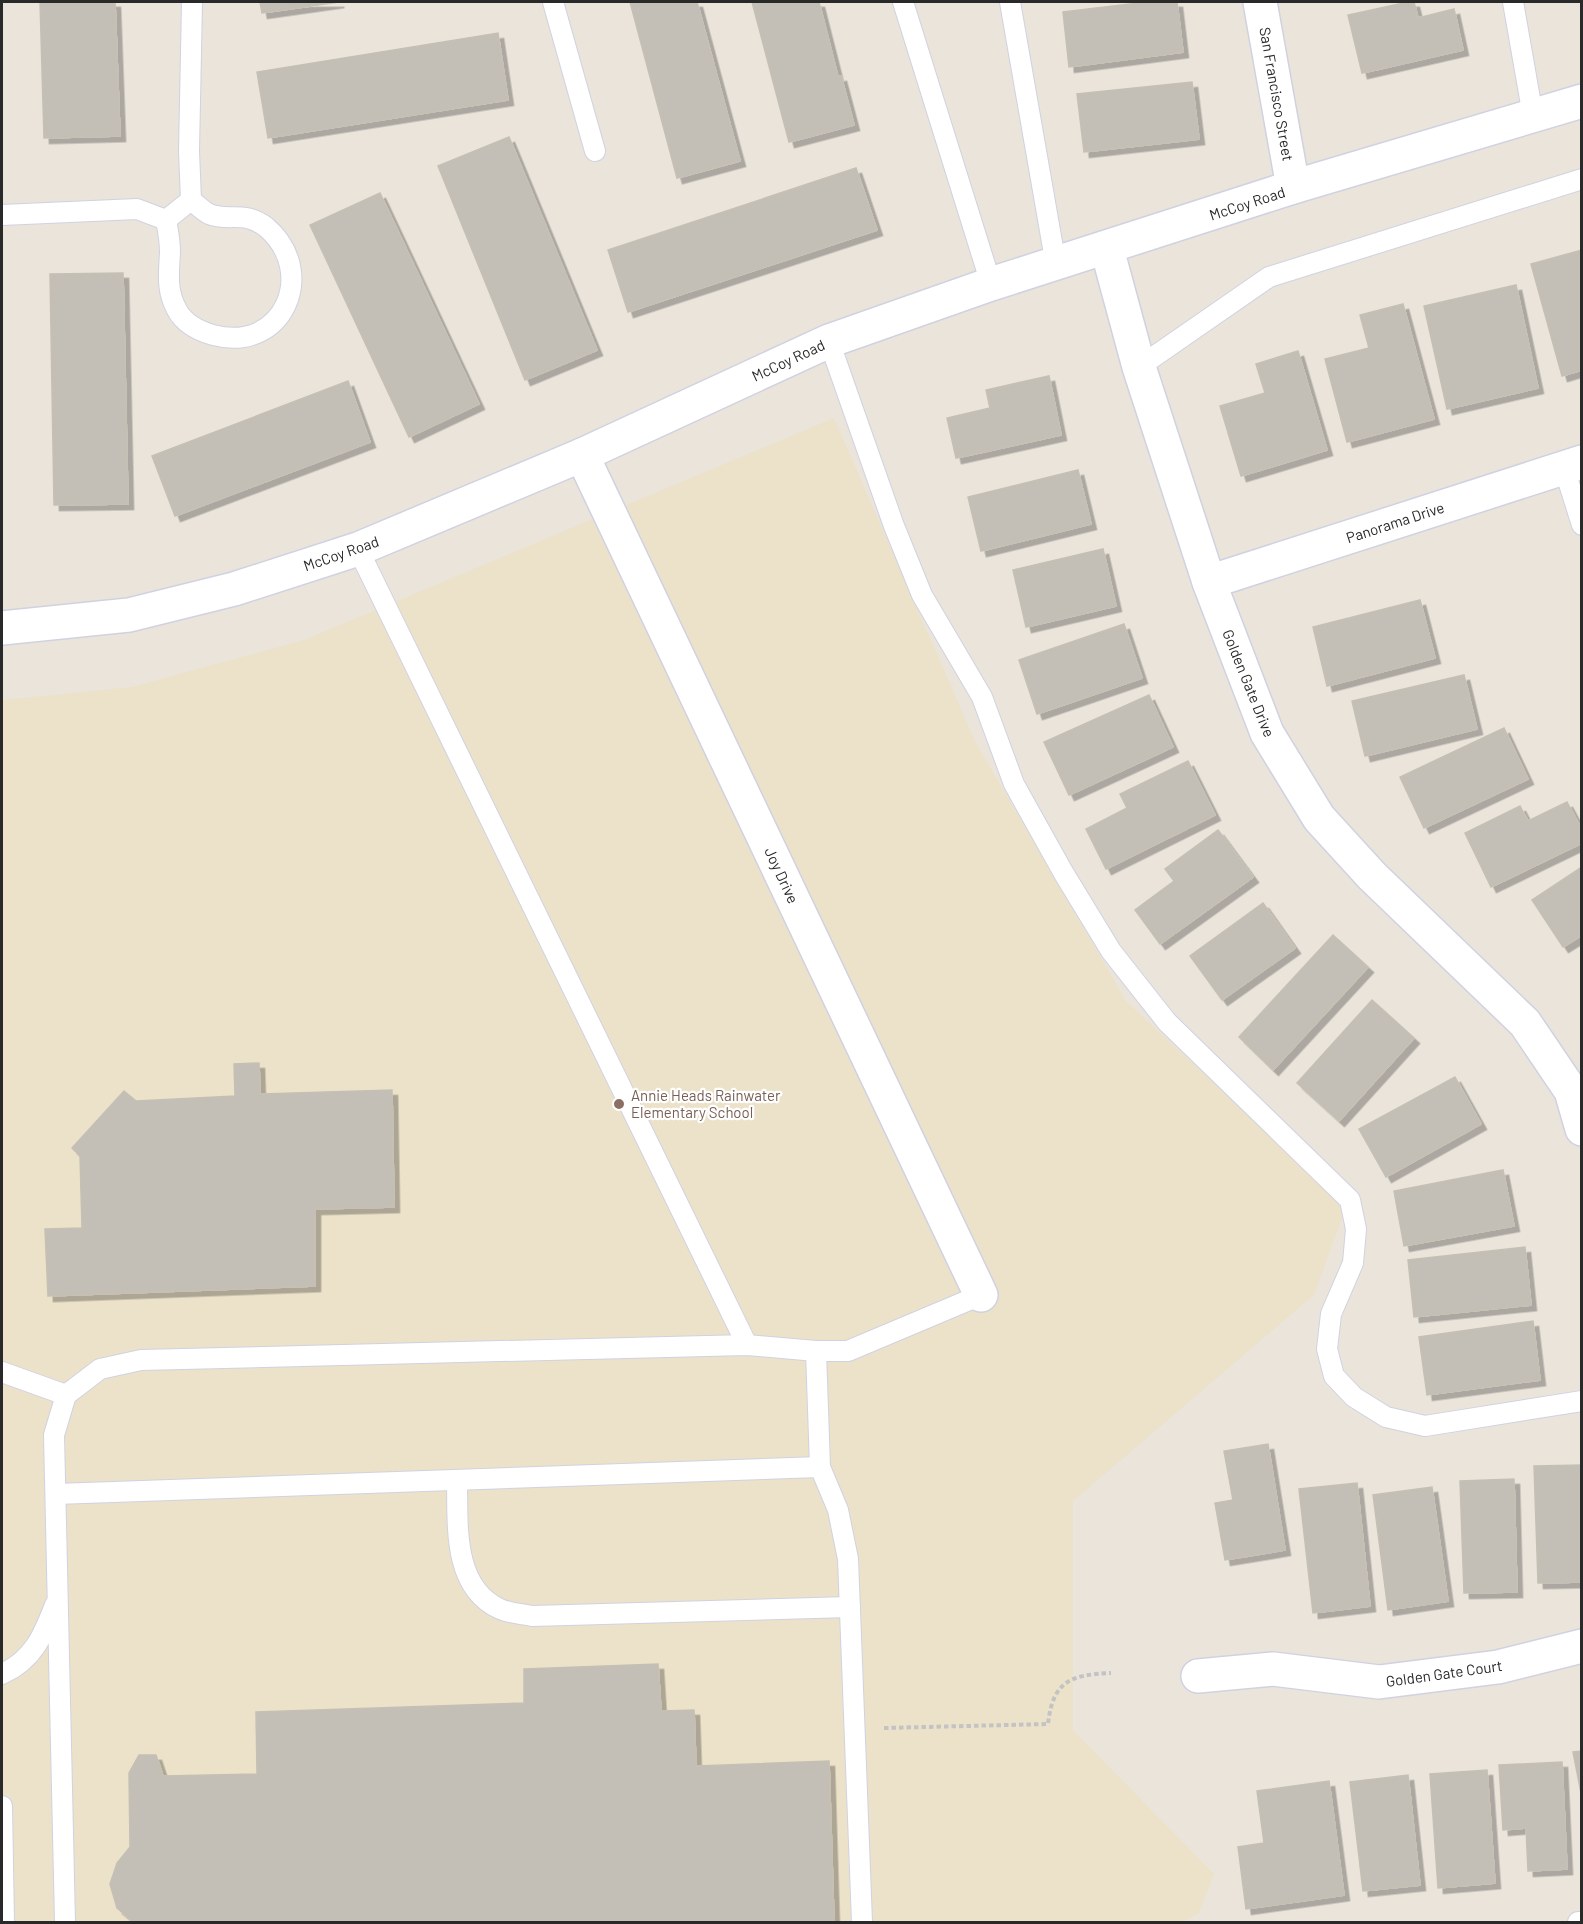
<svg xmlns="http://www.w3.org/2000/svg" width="1583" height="1924" viewBox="0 0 1583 1924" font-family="Barlow,sans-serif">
	<defs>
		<filter id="shadow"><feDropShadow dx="5.5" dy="5.5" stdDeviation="0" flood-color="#0004"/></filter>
	</defs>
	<rect width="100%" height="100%" fill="#eae4db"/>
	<path fill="#ece2ca" d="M834,418L975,741L1126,1001L1346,1207L1314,1295L1073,1501V1730L1214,1874L1199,1913L1183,1922H2V700L132,687L304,640Z"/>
	<g fill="#c3beb6" stroke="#c6c0b4" stroke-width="1.5" filter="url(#shadow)">
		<path d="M40,2H115L120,136L44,138Z"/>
		<path d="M260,2H339L262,13Z"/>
		<path d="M630,2H697L740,161L677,178Z"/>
		<path d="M752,2H819L838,77L841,76L854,125L789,142Z"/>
		<path d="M1147,2H1177L1183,52L1069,67L1063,12Z"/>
		<path d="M1408,2H1414L1418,18L1454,9L1463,50L1362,73L1348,15Z"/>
		<path d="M498,33L508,100L268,138L257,72Z"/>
		<path d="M1192,82L1199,139L1084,152L1077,94Z"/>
		<path d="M509,137L597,350L525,380L438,166Z"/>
		<path d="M856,168L877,230L628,312L608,250Z"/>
		<path d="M380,193L479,404L409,437L310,225Z"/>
		<path d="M1582,250V370L1562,376L1531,264Z"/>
		<path d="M123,273L128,504L54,505L50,274Z"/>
		<path d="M1516,285L1538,388L1447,409L1424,306Z"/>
		<path d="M1403,304L1434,419L1347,442L1325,359L1369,348L1360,315Z"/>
		<path d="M1298,351L1327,450L1241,476L1220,406L1265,393L1256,364Z"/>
		<path d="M1049,376L1061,435L956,458L947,418L990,408L986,390Z"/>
		<path d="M348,381L370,442L175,516L152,456Z"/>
		<path d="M1078,470L1091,524L981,551L968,497Z"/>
		<path d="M1103,549L1116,606L1026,627L1013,570Z"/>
		<path d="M1420,600L1435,658L1327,686L1313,627Z"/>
		<path d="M1124,624L1142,678L1037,714L1019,660Z"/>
		<path d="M1464,675L1477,729L1365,756L1352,701Z"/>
		<path d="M1149,695L1173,747L1069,795L1044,742Z"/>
		<path d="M1504,728L1528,779L1424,828L1400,777Z"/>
		<path d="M1188,761L1215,815L1106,869L1086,829L1127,808L1120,794Z"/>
		<path d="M1567,802L1582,830V843L1491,887L1465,833L1520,806L1528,821Z"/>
		<path d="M1218,830L1253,877L1160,944L1135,910L1174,881L1165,869Z"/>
		<path d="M1582,867V935L1563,947L1532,900Z"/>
		<path d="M1263,903L1295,948L1222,1000L1190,956Z"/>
		<path d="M1333,935L1368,967L1273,1070L1239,1037Z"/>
		<path d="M1372,1000L1414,1038L1339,1121L1297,1083Z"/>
		<path d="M259,1063L260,1094L392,1090L394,1207L315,1209V1286L48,1296L45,1229L82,1228L80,1156L72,1148L124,1091L136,1101L235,1096L234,1064Z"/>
		<path d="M1455,1077L1481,1124L1386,1177L1359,1129Z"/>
		<path d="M1503,1170L1514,1226L1404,1246L1394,1191Z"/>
		<path d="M1525,1247L1531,1305L1414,1317L1408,1260Z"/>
		<path d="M1533,1321L1540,1380L1427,1395L1419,1337Z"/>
		<path d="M1268,1444L1285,1550L1225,1560L1215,1503L1233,1500L1224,1451Z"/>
		<path d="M1582,1465V1582L1538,1583L1534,1466Z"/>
		<path d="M1514,1479L1517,1592L1464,1593L1460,1481Z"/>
		<path d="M1357,1483L1370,1606L1313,1613L1299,1489Z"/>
		<path d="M1432,1487L1448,1601L1388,1610L1373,1495Z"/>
		<path d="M658,1664L661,1711L694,1710L696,1766L829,1761L834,1922H134L117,1908L110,1884L117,1863L130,1847L129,1773L139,1755H156L163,1776L257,1774L256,1712L524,1703V1669Z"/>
		<path d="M1582,1751V1798L1573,1752Z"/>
		<path d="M1562,1762L1567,1869L1528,1871L1526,1828L1503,1830L1499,1765Z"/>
		<path d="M1487,1770L1495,1883L1438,1888L1430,1774Z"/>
		<path d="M1408,1775L1420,1885L1363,1891L1350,1782Z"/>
		<path d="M1329,1781L1344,1895L1246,1909L1238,1847L1264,1843L1257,1791Z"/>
	</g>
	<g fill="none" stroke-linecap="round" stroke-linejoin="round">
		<defs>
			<g id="lane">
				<path d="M553,2L595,151"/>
				<path d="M903,2L991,284"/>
				<path d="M1010,2L1056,265"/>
				<path d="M1513,2L1533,116"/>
				<path d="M2,215L137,209L166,220"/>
				<path d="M166,220C168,230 170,242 170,252C169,273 166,290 177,310C184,323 199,331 213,335C283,354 319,272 266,227C244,210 228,222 209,214C203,211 196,204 191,200"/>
				<path d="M166,220L191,200L189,151L192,2"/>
				<path d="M829,341L894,526L922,595L982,697L1014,784L1063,872L1111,951L1167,1022L1350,1200L1356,1229L1353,1263L1331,1314L1327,1349L1334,1376L1354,1397L1386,1417L1425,1426L1582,1401"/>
				<path d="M1139,367L1269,277L1582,179"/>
				<path d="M1564,468L1582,525"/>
				<path d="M358,549L747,1345"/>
				<path d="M2,1372L66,1395"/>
				<path d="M457,1480C458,1524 452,1587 500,1609C509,1613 522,1614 532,1616L850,1607"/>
				<path d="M56,1494L820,1467"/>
				<path d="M2,1674C33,1660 43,1636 55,1605"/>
				<path d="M2,1806L4,1922"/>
				<path d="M65,1922L54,1435L66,1395L100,1369L141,1360L747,1345L816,1351"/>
				<path d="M862,1922L848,1559L838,1510L820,1467L816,1351H848L981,1295"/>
				<path d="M1578,1922H1582"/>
			</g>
			<g id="street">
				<path d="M1260,2L1293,187"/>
				<path d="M1107,249L1139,367L1209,582L1267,733L1319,818L1372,876L1525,1023L1571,1091L1582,1129"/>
				<path d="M582,455L981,1295"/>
				<path d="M1209,582L1582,462"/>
				<path d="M1198,1676L1273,1669L1379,1682L1498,1667L1582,1646"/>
			</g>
			<path id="secondary" d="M2,628L129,615L234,589L358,549L582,455L829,341L991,284L1293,187L1582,101"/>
		</defs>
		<use href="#lane" stroke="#d0d2e1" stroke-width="22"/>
		<use href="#street" stroke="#d0d2e1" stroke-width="36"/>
		<use href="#secondary" stroke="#d0d2e1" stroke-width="36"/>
		<path stroke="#c3c3c3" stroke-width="4" stroke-dasharray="4.5 3" stroke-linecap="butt" d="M884,1728L1048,1724C1053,1680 1071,1675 1111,1673"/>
		<use href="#lane" stroke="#fff" stroke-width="20"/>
		<use href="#street" stroke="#fff" stroke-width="33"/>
		<use href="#secondary" stroke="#fff" stroke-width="33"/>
	</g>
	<circle fill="#8d6e63" stroke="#fff" stroke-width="2" cx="619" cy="1104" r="6"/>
	<g text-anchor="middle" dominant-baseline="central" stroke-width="4.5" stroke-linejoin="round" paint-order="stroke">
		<g font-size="15" fill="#292929" stroke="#fff">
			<text transform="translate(1277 94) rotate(80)">San Francisco Street</text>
			<text transform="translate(1247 203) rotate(-18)">McCoy Road</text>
			<text transform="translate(788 360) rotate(-25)">McCoy Road</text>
			<text transform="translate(1395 522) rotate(-18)">Panorama Drive</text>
			<text transform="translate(341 553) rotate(-19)">McCoy Road</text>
			<text transform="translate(1249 683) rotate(68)">Golden Gate Drive</text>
			<text transform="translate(782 875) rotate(65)">Joy Drive</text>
			<text transform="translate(1444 1673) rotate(-8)">Golden Gate Court</text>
		</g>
		<g font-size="15" fill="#785e54" stroke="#fff" text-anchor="start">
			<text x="631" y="1095">Annie Heads Rainwater<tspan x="631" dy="17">Elementary School</tspan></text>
		</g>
	</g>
	<rect width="1583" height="1924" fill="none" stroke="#292929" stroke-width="6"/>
</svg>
